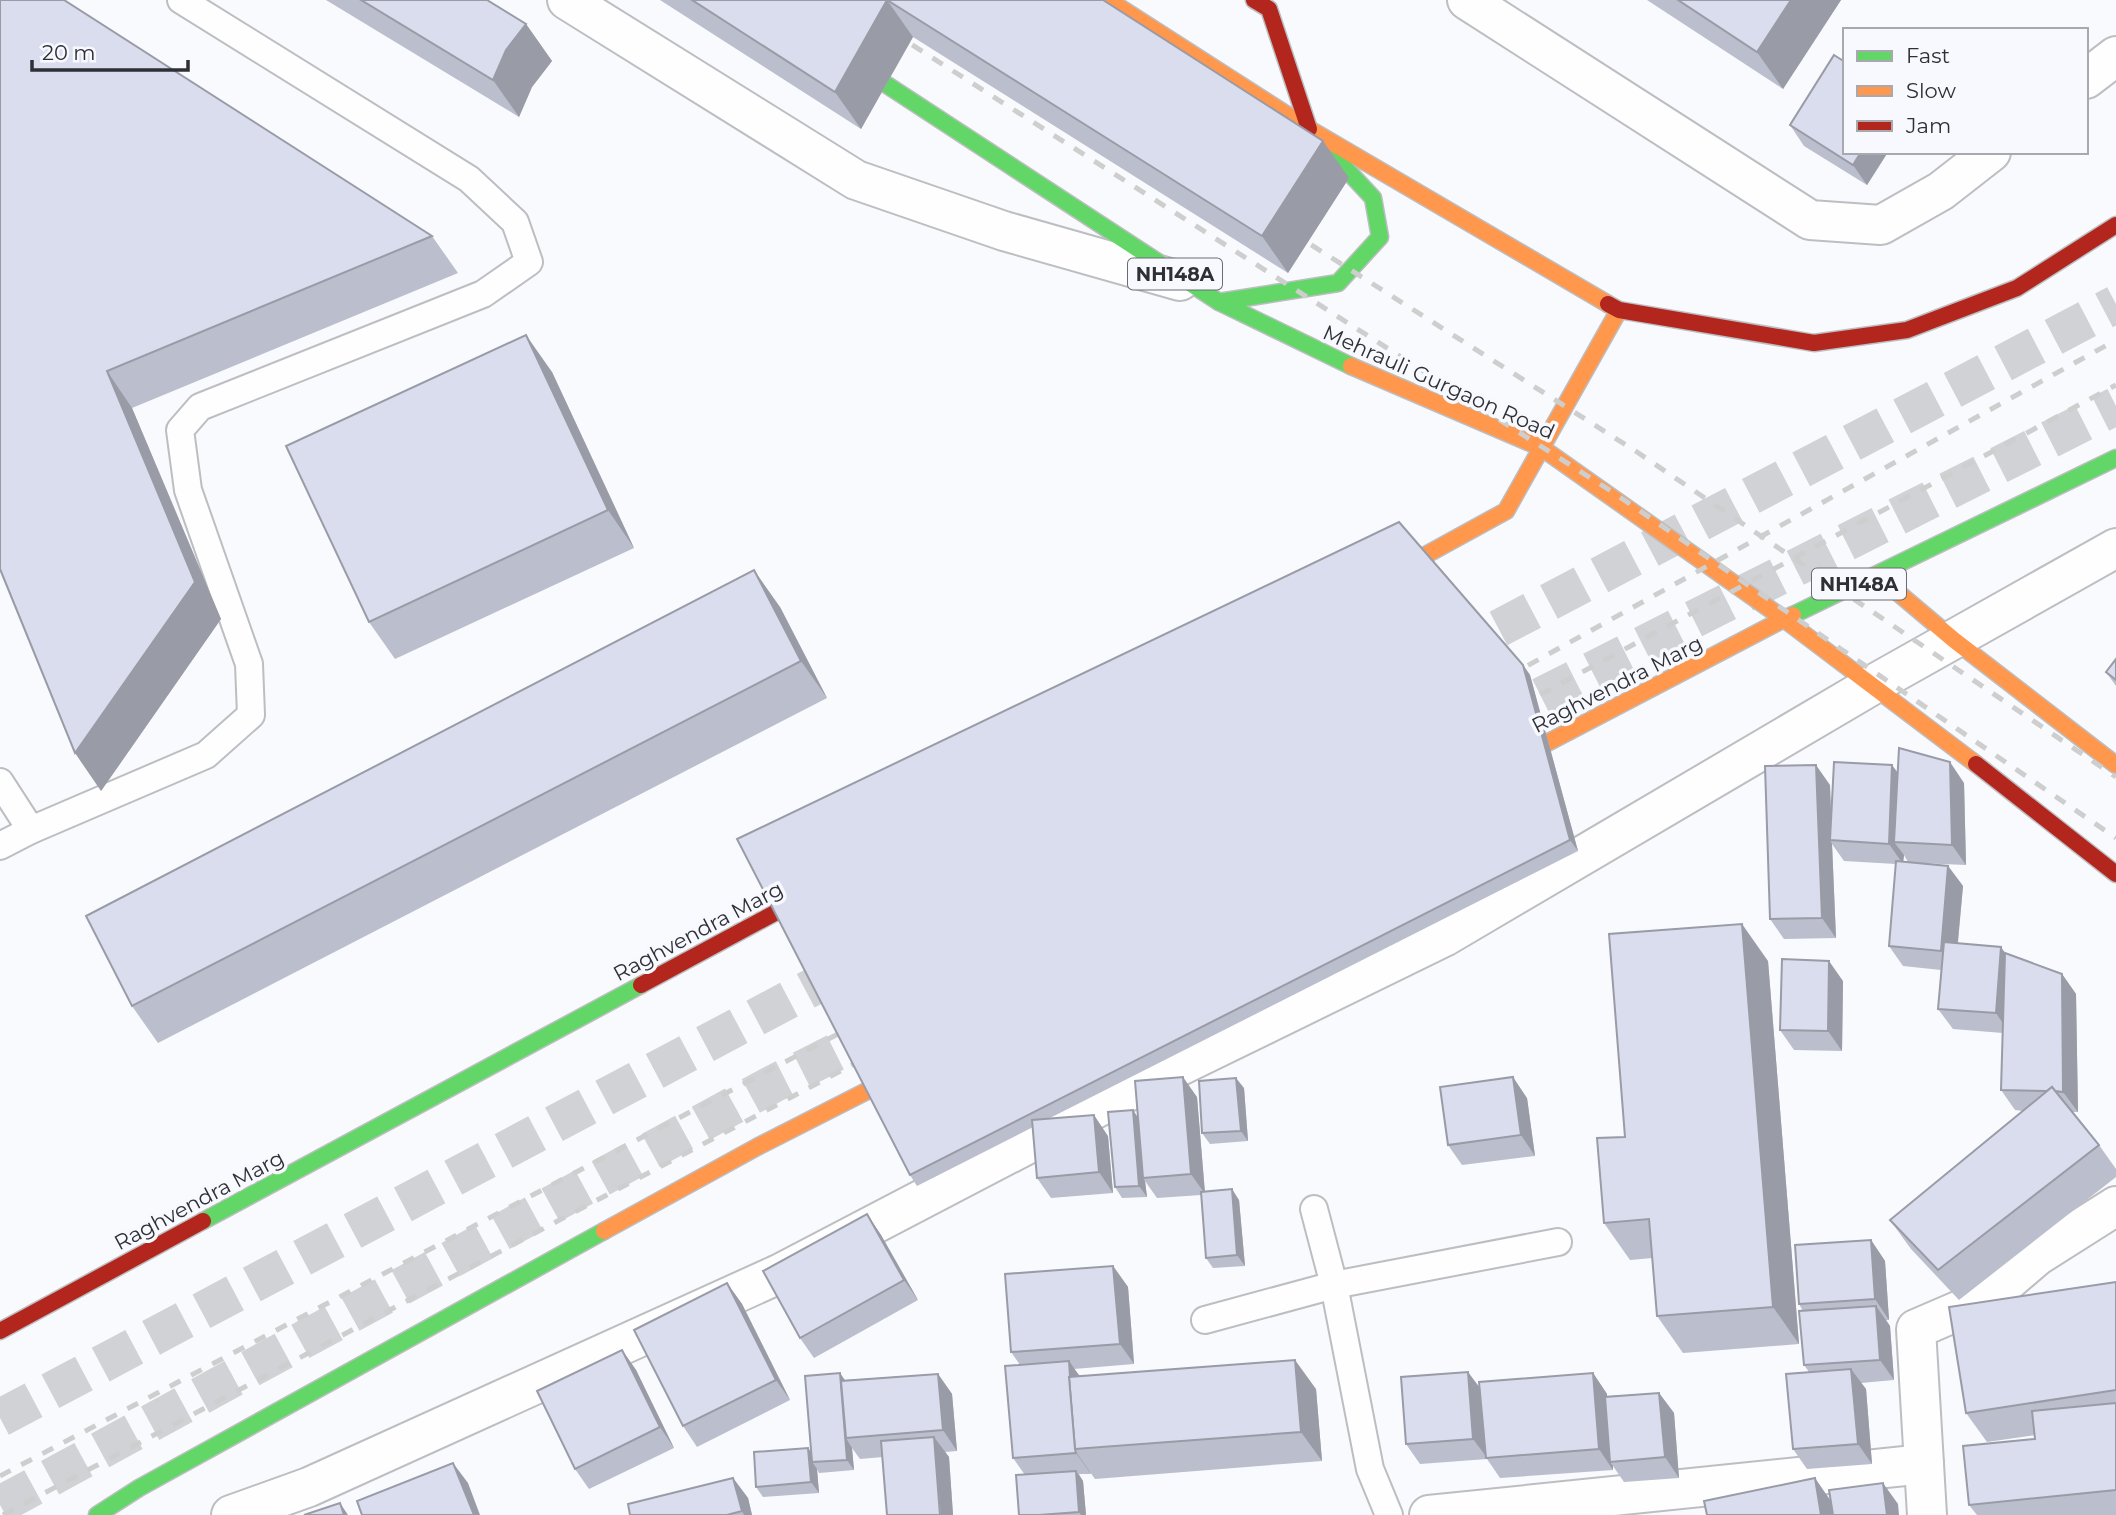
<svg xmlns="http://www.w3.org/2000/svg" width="2116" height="1515" viewBox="0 0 2116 1515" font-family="Montserrat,sans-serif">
	<rect width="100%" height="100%" fill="#f9fafd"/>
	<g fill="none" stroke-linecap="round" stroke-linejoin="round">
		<g stroke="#d1d2d5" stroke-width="38" stroke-dasharray="38 19" stroke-linecap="butt">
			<path d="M1448,655L2116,304"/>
			<path d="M1490,722L2116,406"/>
			<path d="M0,1418L858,963"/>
			<path d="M0,1505L773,1084L892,1024"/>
		</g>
		<defs>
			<g id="lane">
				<path d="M0,782L31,830L206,755L251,715L249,664L188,490L180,430L200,407L483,294L529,262L515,222L469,179L181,0"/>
				<path d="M0,846L31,830"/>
				<path d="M1314,1209L1334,1285L1370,1469L1389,1515"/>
				<path d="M1205,1320L1334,1285L1558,1242"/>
			</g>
			<g id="street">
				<path d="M567,0L856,180L1004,231L1180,281"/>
				<path d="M1467,0L1810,220L1881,225L1941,191L1991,152"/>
				<path d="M2086,79L2116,56"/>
				<path d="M231,1515L309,1487L779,1274L1137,1087L1444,937L1874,684L2116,548"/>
				<path d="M1429,1515L1924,1464"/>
				<path d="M1927,1515L1916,1329L1988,1298L2037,1256L2116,1206"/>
			</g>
			<g id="fast">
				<path d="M757,0L1219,302L1351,366"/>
				<path d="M1219,302L1338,283L1380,237L1373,198L1320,141"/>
				<path d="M1793,615L2116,458"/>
				<path d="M203,1221L641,985"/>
				<path d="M97,1515L139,1488L604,1231"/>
			</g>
			<g id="slow">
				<path d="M1108,0L1309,129L1608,304"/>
				<path d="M1351,366L1542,448L1784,619L1793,615"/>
				<path d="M1877,575L1954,640L2116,765"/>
				<path d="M1382,579L1506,511L1619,310"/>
				<path d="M1501,767L1784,619L1976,764"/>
				<path d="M604,1231L757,1147L914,1067"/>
			</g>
			<g id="jam">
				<path d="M1254,0L1269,9L1309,129"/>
				<path d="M1608,304L1619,310L1814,343L1907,330L2017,288L2116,225"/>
				<path d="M1976,764L2116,874"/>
				<path d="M641,985L821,888"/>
				<path d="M0,1331L203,1221"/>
			</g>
		</defs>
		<use href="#lane" stroke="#bcbec1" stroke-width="30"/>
		<use href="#street" stroke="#bcbec1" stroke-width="42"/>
		<use href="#fast" stroke="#bcbec1" stroke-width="19"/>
		<use href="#slow" stroke="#bcbec1" stroke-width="19"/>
		<use href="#jam" stroke="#bcbec1" stroke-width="19"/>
		<use href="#lane" stroke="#fefeff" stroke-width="26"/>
		<use href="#street" stroke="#fefeff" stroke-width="38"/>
		<use href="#fast" stroke="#63d668" stroke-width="16"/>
		<use href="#slow" stroke="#ff974d" stroke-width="16"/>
		<use href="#jam" stroke="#b3261e" stroke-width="16"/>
		<g stroke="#cecece" stroke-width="5" stroke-dasharray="12 12" stroke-linecap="butt">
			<path d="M892,32L1611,491L2116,838"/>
			<path d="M1291,232L1637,452L2116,777"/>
			<path d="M1507,677L2116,340"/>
			<path d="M1519,706L2116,385"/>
			<path d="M0,1476L855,1025"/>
			<path d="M3,1515L869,1056"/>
		</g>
	</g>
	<g fill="#bbbecc" fill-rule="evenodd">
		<path d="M0,0L432,236L458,273L132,408L221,619L101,791Z"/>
		<path d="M326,0H487L526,24L552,61L532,87L519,117Z"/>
		<path d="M660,0H1103L1349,178L1288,273L913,37L861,129Z"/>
		<path d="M1647,0H1841L1783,89Z"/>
		<path d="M1790,125L1845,152H1888L1867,185L1804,146Z"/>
		<path d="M552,372L634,548L395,659L369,622Z"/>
		<path d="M780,607L827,698L158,1043L132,1006Z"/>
		<path d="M2116,659V686L2106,672Z"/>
		<path d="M1523,665L1530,675L1578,851L1050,1118L1108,1136L1113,1193L1051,1198L1037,1178L1033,1127L917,1186L910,1175Z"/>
		<path d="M1898,773L1964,783L1966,865L1919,863L1948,866L1963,886L1958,943L2001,947L2005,954L2062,974L2076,994L2078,1112H2072L2099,1145L2116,1169V1177L1959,1300L1911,1249L1890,1220L2023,1111L2015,1110L2001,1090L2003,1033L1953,1029L1938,1009L1941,970L1903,966L1889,946L1896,864L1844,861L1832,844L1836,938L1784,939L1770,919L1830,785L1831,817ZM1904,855L1908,862H1903Z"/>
		<path d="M1768,961L1799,1344L1683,1353L1657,1316L1652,1258L1630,1260L1604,1223Z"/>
		<path d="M1843,981L1842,1051L1794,1050L1780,1030Z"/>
		<path d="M1244,1088L1248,1141L1210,1144L1202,1133Z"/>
		<path d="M1197,1097L1205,1192L1239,1200L1245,1266L1213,1268L1206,1258L1201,1195L1157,1198L1145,1181L1147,1197L1122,1198L1115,1187L1133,1110L1138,1118Z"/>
		<path d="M1527,1098L1535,1156L1462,1165L1448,1145Z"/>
		<path d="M867,1214L881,1235L918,1300L814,1358L800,1338Z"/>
		<path d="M1871,1240L1885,1261L1889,1320H1886L1890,1326L1894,1380L1861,1383L1866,1389L1872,1464L1807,1469L1793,1449L1809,1372L1804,1365L1803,1311L1799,1304Z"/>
		<path d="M1113,1266L1128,1287L1134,1364L1074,1369L1080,1376L1316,1389L1322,1461L1095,1479L1090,1472L1091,1474H1079L1083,1481L1086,1515H1019L1025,1475L1013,1458L1020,1365L1011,1352Z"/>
		<path d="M2116,1282V1515H1977L1969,1505L2035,1439V1435L1987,1442L1966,1413Z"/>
		<path d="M727,1283L742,1304L790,1400L697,1447L683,1426Z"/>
		<path d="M622,1350L636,1370L674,1448L589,1489L575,1469Z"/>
		<path d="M840,1373L845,1380L938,1374L952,1394L957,1451L945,1452L949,1457L953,1515H887L883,1457L860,1459L852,1448L854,1470L819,1473L817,1469L819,1493L763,1497L756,1487L811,1452Z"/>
		<path d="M1593,1373L1607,1394V1396L1659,1393L1674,1413L1679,1478L1624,1482L1613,1466V1470L1500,1478L1487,1459L1420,1464L1406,1444L1480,1389Z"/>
		<path d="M733,1478L748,1498L752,1515H630Z"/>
	</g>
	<g fill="#999ba6">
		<path d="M887,0L913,37L861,129L835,92Z"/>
		<path d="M1791,0H1841L1783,89L1757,52Z"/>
		<path d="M526,24L552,61L532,87L519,117L493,80L506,50Z"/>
		<path d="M1323,141L1349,178L1288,273L1262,236Z"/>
		<path d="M1861,152H1888L1867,185L1853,165Z"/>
		<path d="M526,335L552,372L634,548L608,510Z"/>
		<path d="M107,371L132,408L221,619L101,791L75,753Z"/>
		<path d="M754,570L780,607L827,698L801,661Z"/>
		<path d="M1523,665L1530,675L1578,851L1570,840Z"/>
		<path d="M1950,762L1964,783L1966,865L1952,845Z"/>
		<path d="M1816,765L1830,785L1832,840H1830L1832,844L1836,938L1822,918Z"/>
		<path d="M1892,765L1907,785L1894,842L1904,855L1903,864L1889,844Z"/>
		<path d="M1948,866L1963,886L1955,971L1941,951Z"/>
		<path d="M1742,924L1768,961L1799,1344L1773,1307Z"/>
		<path d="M2001,947L2015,968L2010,1034L1996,1013Z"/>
		<path d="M1829,961L1843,981L1842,1051L1828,1031Z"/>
		<path d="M2062,974L2076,994L2078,1112L2063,1092Z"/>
		<path d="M1183,1077L1197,1097L1205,1194L1191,1174Z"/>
		<path d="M1513,1077L1527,1098L1535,1156L1521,1135Z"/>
		<path d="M1236,1078L1244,1088L1248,1141L1241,1131Z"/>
		<path d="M1133,1110L1140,1121L1143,1178L1145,1181L1147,1197L1139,1186Z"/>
		<path d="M1094,1115L1108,1136L1113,1193L1099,1172Z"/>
		<path d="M1232,1189L1239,1200L1245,1266L1237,1255Z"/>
		<path d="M867,1214L881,1235L918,1300L904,1280Z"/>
		<path d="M1871,1240L1885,1261L1889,1320L1875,1299Z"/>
		<path d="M1113,1266L1128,1287L1134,1364L1120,1344Z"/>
		<path d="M727,1283L742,1304L790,1400L776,1380Z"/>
		<path d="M1876,1306L1890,1326L1894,1380L1880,1360Z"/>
		<path d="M622,1350L636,1370L674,1448L660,1427Z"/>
		<path d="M1295,1360L1316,1389L1322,1461L1301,1432Z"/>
		<path d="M1069,1361L1083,1381L1076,1449Z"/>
		<path d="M1851,1369L1866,1389L1872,1464L1858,1444Z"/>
		<path d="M1468,1372L1483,1392L1488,1459L1473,1439Z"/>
		<path d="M840,1373L847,1384L846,1438L852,1448L854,1470L847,1460Z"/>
		<path d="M1593,1373L1607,1394L1612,1462H1610L1613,1466V1470L1599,1449Z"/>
		<path d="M938,1374L952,1394L957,1451L943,1430Z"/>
		<path d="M1659,1393L1674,1413L1679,1478L1665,1457Z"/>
		<path d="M934,1437L949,1457L953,1515H941Z"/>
		<path d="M808,1448L816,1458L812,1462L817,1469L819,1493L811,1482Z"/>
		<path d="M1076,1452L1090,1472L1091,1474L1076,1453Z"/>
		<path d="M453,1463L468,1483L480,1515H474Z"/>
		<path d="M1076,1471L1083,1481L1086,1515H1081L1079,1512Z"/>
		<path d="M733,1478L748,1498L752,1515H744L742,1511Z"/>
		<path d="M1815,1478L1835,1507L1837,1515H1821Z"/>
		<path d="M1883,1483L1898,1504L1899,1515H1887Z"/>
		<path d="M340,1503L348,1515H344Z"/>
	</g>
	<g fill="#dadded" stroke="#999ba6" stroke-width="2">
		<path d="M0,0H64L432,236L107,371L195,582L75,753L0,569Z"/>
		<path d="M361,0H487L526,24L506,50L493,80Z"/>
		<path d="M692,0H1103L1323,141L1262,236L887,0L835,92Z"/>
		<path d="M1678,0H1791L1757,52Z"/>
		<path d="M1834,55L1845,62V152H1861L1853,165L1790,125Z"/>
		<path d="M526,335L608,510L369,622L286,446Z"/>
		<path d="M1399,522L1523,665L1570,840L910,1175L737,839Z"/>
		<path d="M754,570L801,661L132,1006L86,916Z"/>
		<path d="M2116,659V680L2106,672Z"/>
		<path d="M1899,748L1950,762L1952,845L1894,842Z"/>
		<path d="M1834,762L1892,765L1889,844L1830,840Z"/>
		<path d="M1816,765L1822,918L1770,919L1765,766Z"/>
		<path d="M1896,861L1948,866L1941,951L1889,946Z"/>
		<path d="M1742,924L1773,1307L1657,1316L1649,1219L1604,1223L1597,1138L1625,1137L1609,934Z"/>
		<path d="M1944,942L2001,947L1996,1013L1938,1009Z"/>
		<path d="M2005,953L2062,974L2063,1092L2055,1091L2052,1087L2047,1091L2001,1090Z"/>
		<path d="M1782,959L1829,961L1828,1031L1780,1030Z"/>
		<path d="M1183,1077L1191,1174L1143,1178L1135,1081Z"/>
		<path d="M1513,1077L1521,1135L1448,1145L1440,1087Z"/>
		<path d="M1236,1078L1241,1131L1202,1133L1199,1081Z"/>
		<path d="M2052,1087L2099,1145L1938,1270L1890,1220Z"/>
		<path d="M1133,1110L1139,1186L1115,1187L1108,1112Z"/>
		<path d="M1094,1115L1099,1172L1037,1178L1032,1120Z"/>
		<path d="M1232,1189L1237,1255L1206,1258L1201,1192Z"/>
		<path d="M867,1214L904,1280L800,1338L763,1271Z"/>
		<path d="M1871,1240L1875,1299L1799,1304L1795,1245Z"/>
		<path d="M1113,1266L1120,1344L1011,1352L1005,1274Z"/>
		<path d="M2116,1282V1390L1966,1413L1949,1307Z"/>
		<path d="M727,1283L776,1380L683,1426L634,1330Z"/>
		<path d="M1876,1306L1880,1360L1804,1365L1799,1311Z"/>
		<path d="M622,1350L660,1427L575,1469L537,1391Z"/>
		<path d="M1295,1360L1301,1432L1075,1449L1069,1377Z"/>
		<path d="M1069,1361L1070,1377H1069L1075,1449L1076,1453L1013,1458L1005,1366Z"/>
		<path d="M1851,1369L1858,1444L1793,1449L1786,1374Z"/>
		<path d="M1468,1372L1473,1439L1406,1444L1401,1377Z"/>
		<path d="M840,1373L847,1460L812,1462L805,1376Z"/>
		<path d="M1593,1373L1599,1449L1486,1458L1479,1382Z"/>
		<path d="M938,1374L943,1430L846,1438L841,1381Z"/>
		<path d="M1659,1393L1665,1457L1610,1462L1605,1397Z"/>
		<path d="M2116,1403V1490L1969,1505L1963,1446L2035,1439L2032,1411Z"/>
		<path d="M934,1437L940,1515H887L881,1441Z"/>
		<path d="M808,1448L811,1482L756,1487L754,1452Z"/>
		<path d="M453,1463L474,1515H362L357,1501Z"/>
		<path d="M1076,1471L1079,1512L1039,1515H1019L1016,1475Z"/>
		<path d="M733,1478L742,1511L727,1515H630L628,1504Z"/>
		<path d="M1815,1478L1821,1515H1707L1704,1501Z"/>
		<path d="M1883,1483L1887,1515H1833L1829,1490Z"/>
		<path d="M340,1503L344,1515H304Z"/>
	</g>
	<g text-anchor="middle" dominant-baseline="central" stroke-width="7" stroke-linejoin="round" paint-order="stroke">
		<g fill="#f7f9ff" stroke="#6b6c72" stroke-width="2">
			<rect x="1128" y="258.5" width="94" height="31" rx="5"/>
			<rect x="1812" y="568.5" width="94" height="31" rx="5"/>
		</g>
		<g font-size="19" font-weight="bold" fill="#2f3035">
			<text x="1175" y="274">NH148A</text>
			<text x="1859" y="584">NH148A</text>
		</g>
		<g font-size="21" fill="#2f3035" stroke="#f7f9ff">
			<text transform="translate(1439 382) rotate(24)">Mehrauli Gurgaon Road</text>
			<text transform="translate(1617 684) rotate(-27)">Raghvendra Marg</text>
			<text transform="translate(698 931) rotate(-28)">Raghvendra Marg</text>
			<text transform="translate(199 1200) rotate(-28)">Raghvendra Marg</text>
		</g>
	</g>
	<rect x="1843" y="28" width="245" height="126" fill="#f7f9ff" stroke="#a7a9ae" stroke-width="2"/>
	<rect x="1857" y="51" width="35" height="10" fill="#63d668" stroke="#a7a9ae" stroke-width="2"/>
	<text x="1906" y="63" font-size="21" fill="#2f3035">Fast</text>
	<rect x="1857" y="86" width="35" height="10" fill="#ff974d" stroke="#a7a9ae" stroke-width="2"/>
	<text x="1906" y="98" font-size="21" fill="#2f3035">Slow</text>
	<rect x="1857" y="121" width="35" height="10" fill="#b3261e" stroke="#a7a9ae" stroke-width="2"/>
	<text x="1906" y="133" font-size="21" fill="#2f3035">Jam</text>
	<path d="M32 60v10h156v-10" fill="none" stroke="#2f3035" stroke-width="3.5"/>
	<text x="42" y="60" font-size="21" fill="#2f3035" stroke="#f7f9ff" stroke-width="5" paint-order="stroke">20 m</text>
</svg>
